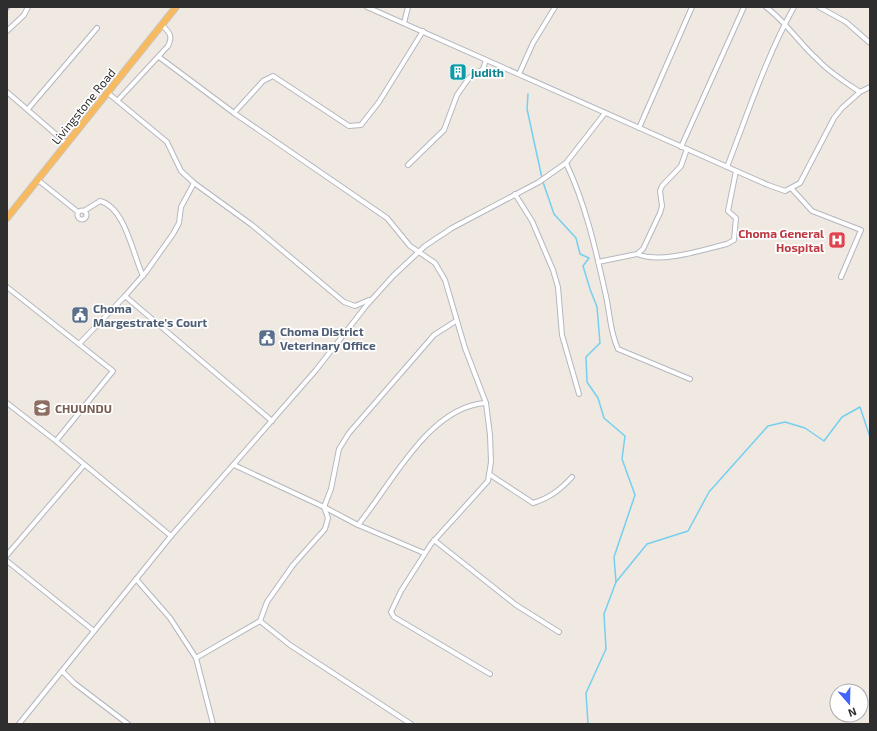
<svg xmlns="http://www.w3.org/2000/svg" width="877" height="731" viewBox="0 0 877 731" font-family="'Exo 2',sans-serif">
	<rect width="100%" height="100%" fill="#efe9e1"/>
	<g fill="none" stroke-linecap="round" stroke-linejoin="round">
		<g stroke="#75cff0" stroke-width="1.5">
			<path d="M528,94L527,109L542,178"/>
			<path d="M543,182L554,214L576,238L580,254L589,258L583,266L590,289L597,307L600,343L586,357L587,382L598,398L604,418L625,436L622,459L635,495L614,557L616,582L604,614L606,649L586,693L588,724"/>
			<path d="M616,582L647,544L688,531L709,492L768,426L785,422L805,428L824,441L842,417L860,407L870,437"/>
		</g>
		<defs>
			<g id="minor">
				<path d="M367,7L768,185L785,191L800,183L834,118L842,108L860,92L870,87"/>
				<path d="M766,7C786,22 799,43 818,60C830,73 845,82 860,92"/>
				<path d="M819,7L846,22L870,43"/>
				<path d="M404,23L408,7"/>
				<path d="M7,31L24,15L28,7"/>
				<path d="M159,57L234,113L387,218L410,246L435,263L445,280L465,348L486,403L490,435L491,462L488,481L431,544L401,591L391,612L394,617L490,674"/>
				<path d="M519,74L533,43L555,7"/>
				<path d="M7,92L67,144"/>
				<path d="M108,93L167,142L181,171L194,183L252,225L344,302L355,306L369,300"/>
				<path d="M118,100L168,46C173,36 170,33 162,25"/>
				<path d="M28,109L97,28"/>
				<path d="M234,113L263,81L273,76L349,126L361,125L379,102L423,31"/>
				<path d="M639,128L692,7"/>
				<path d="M681,147L744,7"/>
				<path d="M566,163C586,205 596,251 606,296C610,314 610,332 618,349L690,379"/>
				<path d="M408,165L444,130L457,95L469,78L483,69L486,60"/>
				<path d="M727,167C748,113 766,57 794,7"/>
				<path d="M38,180L78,212"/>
				<path d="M792,189L812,211L861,230L841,277"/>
				<path d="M515,194L532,221L553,270L558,287L562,335L579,394"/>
				<circle cx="82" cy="215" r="4.5"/>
				<path d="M84,211L100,201C125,207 133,255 143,276"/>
				<path d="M637,254C661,264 702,250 727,244L734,240L736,218L728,211L736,171"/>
				<path d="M598,262L637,254L643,249L660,213L662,206L660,191L662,186L681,166L687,149"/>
				<path d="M7,287L113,371L56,441"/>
				<path d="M125,296L146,272L173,234L179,223L181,207L194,183"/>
				<path d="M79,344L125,296L272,421"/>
				<path d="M7,403L56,441L171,536"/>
				<path d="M234,465L324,507L358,525L424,553"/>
				<path d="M489,474L533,503C550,498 561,489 572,477"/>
				<path d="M358,525C391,485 429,406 486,403"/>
				<path d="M434,540L516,605L559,632"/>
				<path d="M7,555L84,465"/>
				<path d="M7,561L94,631"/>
				<path d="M136,579L170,618L196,658L213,724"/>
				<path d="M196,658L260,621"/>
				<path d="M62,671L74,683L128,724"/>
				<path d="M19,724L171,536L316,370L366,306L393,276L425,246L452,228L539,182L566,163L605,113"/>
				<path d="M411,724L290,645L260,621L267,602L293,565L325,529L328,518L324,507L331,489L339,449L349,433L434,335L456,321"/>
			</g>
			<path id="trunk" d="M7,218L176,7"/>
		</defs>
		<use href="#minor" stroke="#b4b7c1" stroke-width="6"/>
		<use href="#trunk" stroke="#c9c9c9" stroke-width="8"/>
		<use href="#minor" stroke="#fff" stroke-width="4"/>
		<use href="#trunk" stroke="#f8ba60" stroke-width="6"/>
		<path stroke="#a3a6b8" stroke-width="1.5" d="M7,11L10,7"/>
	</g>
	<defs>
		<symbol id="building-square" viewBox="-11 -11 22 22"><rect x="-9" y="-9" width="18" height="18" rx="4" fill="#0f9aa8" stroke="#fff"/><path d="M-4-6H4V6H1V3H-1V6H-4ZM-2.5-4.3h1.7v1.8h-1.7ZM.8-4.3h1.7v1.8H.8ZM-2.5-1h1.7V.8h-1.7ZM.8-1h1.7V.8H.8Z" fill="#fff"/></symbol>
		<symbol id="hospital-square" viewBox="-11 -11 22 22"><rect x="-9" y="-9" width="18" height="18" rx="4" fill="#e0444e" stroke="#fff"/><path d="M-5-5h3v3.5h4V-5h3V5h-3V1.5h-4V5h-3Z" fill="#fff"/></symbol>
		<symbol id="civic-square" viewBox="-11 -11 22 22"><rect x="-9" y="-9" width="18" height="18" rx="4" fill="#5c6f8a" stroke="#fff"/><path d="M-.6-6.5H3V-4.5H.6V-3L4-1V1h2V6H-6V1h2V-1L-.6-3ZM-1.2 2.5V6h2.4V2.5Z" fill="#fff"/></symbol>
		<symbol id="school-square" viewBox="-11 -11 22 22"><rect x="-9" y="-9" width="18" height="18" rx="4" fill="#8d6e63" stroke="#fff"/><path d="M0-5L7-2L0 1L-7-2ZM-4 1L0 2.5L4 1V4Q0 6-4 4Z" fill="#fff"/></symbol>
	</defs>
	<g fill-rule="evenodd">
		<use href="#building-square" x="448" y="62" width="20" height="20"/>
		<use href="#hospital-square" x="827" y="230" width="20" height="20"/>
		<use href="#civic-square" x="70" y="305" width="20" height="20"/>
		<use href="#civic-square" x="257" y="328" width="20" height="20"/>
		<use href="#school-square" x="32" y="398" width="20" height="20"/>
	</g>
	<g text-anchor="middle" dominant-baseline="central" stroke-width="3.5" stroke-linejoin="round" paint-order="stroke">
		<g font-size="12" font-weight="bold" fill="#0d838f" stroke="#fff" text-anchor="start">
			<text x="471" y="72">judith</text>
		</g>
		<g font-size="12" fill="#2e2e2e" stroke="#fff">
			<text transform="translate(83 106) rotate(-51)">Livingstone Road</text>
		</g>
		<g font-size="12" font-weight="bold" fill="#be3a42" stroke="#fff" text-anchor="end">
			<text x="824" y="233">Choma General<tspan x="824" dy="14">Hospital</tspan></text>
		</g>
		<g font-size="12" font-weight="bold" fill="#4e5e75" stroke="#fff" text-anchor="start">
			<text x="93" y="308">Choma<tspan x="93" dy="14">Margestrate's Court</tspan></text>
			<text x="280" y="331">Choma District<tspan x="280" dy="14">Veterinary Office</tspan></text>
		</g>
		<g font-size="12" font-weight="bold" fill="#785e54" stroke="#fff" text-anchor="start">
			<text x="55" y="408">CHUUNDU</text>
		</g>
	</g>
	<rect width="877" height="731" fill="none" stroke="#2e2e2e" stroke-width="16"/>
	<g transform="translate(849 703) rotate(160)"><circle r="19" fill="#ffffff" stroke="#ababab"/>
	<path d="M0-3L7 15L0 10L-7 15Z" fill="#4264fb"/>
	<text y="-6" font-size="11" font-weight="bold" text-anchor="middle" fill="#2e2e2e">N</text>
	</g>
</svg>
